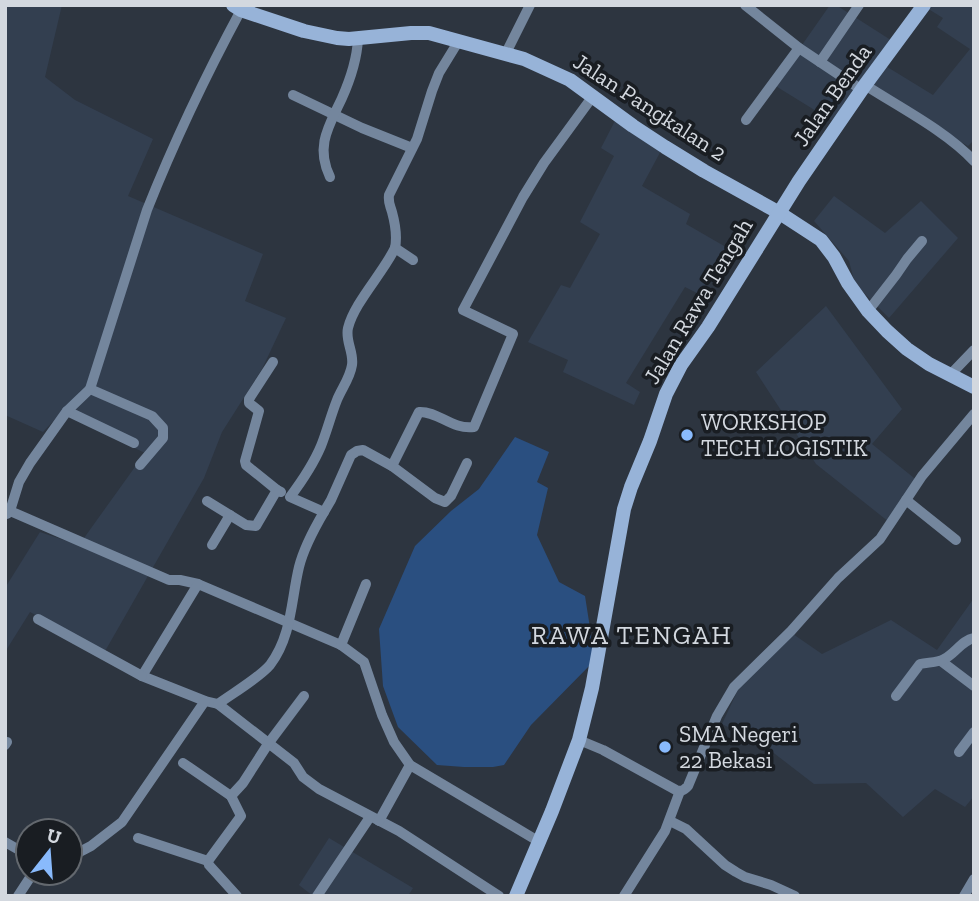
<svg xmlns="http://www.w3.org/2000/svg" width="979" height="901" viewBox="0 0 979 901" font-family="'Zilla Slab',serif">
	<rect width="100%" height="100%" fill="#2d3540"/>
	<g fill="#333f50">
		<path d="M5,5H62L45,77L75,100L153,139L128,196L263,254L245,301L286,318L262,369L222,432L204,478L104,653L30,612L5,652V588L40,532L79,545L145,453L61,413L43,432L5,415Z"/>
		<path d="M830,5H836L897,44L884,65L933,95L970,49L937,27L943,18L922,5H974V140L968,146L862,85L834,122L774,85Z"/>
		<path d="M618,115L663,147L642,186L690,214L686,224L731,250L699,294L685,287L626,383L640,392L634,405L563,372L568,360L528,342L561,285L570,288L600,234L580,222L614,156L601,148Z"/>
		<path d="M834,196L885,233L921,201L958,238L889,318L855,284L849,261L814,221Z"/>
		<path d="M826,306L902,409L872,444L919,482L889,522L816,464L756,372Z"/>
		<path d="M974,598V796L965,807L935,789L903,817L866,783L814,784L762,744L722,724L743,679L793,634L822,654L891,620L937,650Z"/>
		<path d="M329,838L413,888L408,896H313L299,885Z"/>
	</g>
	<path fill="#2a4f80" d="M515,437L549,452L537,482L548,488L537,535L559,582L585,596L595,660L531,725L504,765L493,767H464L437,765L398,727L383,686L379,629L415,546L451,511L479,489Z"/>
	<g fill="none" stroke-linecap="round" stroke-linejoin="round">
		<g stroke="#74869d" stroke-width="10">
			<path d="M745,5L799,48L862,90"/>
			<path d="M506,53L530,5"/>
			<path d="M820,62L859,5"/>
			<path d="M865,85C899,107 946,131 974,161"/>
			<path d="M293,95L362,128L412,148"/>
			<path d="M746,120L799,48"/>
			<path d="M330,177C315,146 329,126 342,98C350,80 357,59 358,39"/>
			<path d="M395,248L413,260"/>
			<path d="M868,311L896,275L907,259L922,241"/>
			<path d="M273,362L249,399V403L259,411L245,461L246,465L277,490"/>
			<path d="M950,375L974,350"/>
			<path d="M90,389L152,416L163,428V438L140,465"/>
			<path d="M67,411L134,443"/>
			<path d="M392,466L419,412C438,411 452,430 474,427L513,334L463,310L523,197L544,163L593,96"/>
			<path d="M906,500L956,540"/>
			<path d="M207,501L246,525L256,526L277,490L281,492"/>
			<path d="M10,511L169,580H180L198,584L341,645L364,662L382,715L394,742L410,765L538,841"/>
			<path d="M324,512L331,500L351,455L357,451L363,450L392,466L435,498L445,502L451,496L467,463"/>
			<path d="M7,514L10,511L19,482L30,463L67,411L90,389L147,210C174,142 206,75 241,10"/>
			<path d="M212,545L230,515"/>
			<path d="M198,584L142,676L205,701L218,704L294,763L303,777L319,789L399,831L499,896"/>
			<path d="M38,619L142,676"/>
			<path d="M341,645L366,584"/>
			<path d="M941,661L974,686"/>
			<path d="M896,696L920,664C928,662 937,663 944,659C955,654 962,640 974,638"/>
			<path d="M218,704C233,693 259,678 270,665C292,636 291,600 299,567C304,547 314,529 324,512L290,497C302,481 313,465 321,446C327,431 331,415 337,400C342,388 350,378 352,365C354,352 345,341 348,328C354,303 383,273 395,248C397,238 395,223 392,212C390,205 388,203 389,195L417,139L432,91L439,73L458,42"/>
			<path d="M579,740L603,750L676,790C682,792 684,790 688,786L717,716L734,687L791,631L838,578L880,539L922,476L974,414"/>
			<path d="M5,745L7,742"/>
			<path d="M959,752L974,732"/>
			<path d="M183,763L231,796L241,816L208,861L209,865L237,896"/>
			<path d="M231,796L243,783L268,744L304,696"/>
			<path d="M379,821L410,765"/>
			<path d="M670,821L686,829L725,865L736,872L745,877L771,885L795,896"/>
			<path d="M138,838L208,861"/>
			<path d="M5,842L19,850L28,853"/>
			<path d="M70,857L91,846L122,822L205,701"/>
			<path d="M18,896L33,873"/>
			<path d="M317,896L370,817"/>
			<path d="M624,896L665,831L680,791"/>
			<path d="M964,896L974,879"/>
		</g>
		<g stroke="#97b3d8" stroke-width="14">
			<path d="M233,5L241,10L304,31L337,38L349,39L411,33H429L524,59L570,80L633,126L665,147L704,171L778,212L821,240L834,257L848,283L868,311L887,331L907,349L929,364L974,387"/>
			<path d="M516,896L552,811L579,740L592,688L624,509L631,487L650,441L666,394L681,365L708,327L799,181L865,85L924,5"/>
		</g>
	</g>
	<g fill="#89bafc" stroke="#191d22" stroke-width="2.5">
		<circle cx="687" cy="435" r="7"/>
		<circle cx="665" cy="747" r="7"/>
	</g>
	<g text-anchor="middle" dominant-baseline="central" stroke-width="7" stroke-linejoin="round" paint-order="stroke">
		<g font-size="23" fill="#d3d8df" stroke="#191d22">
			<text transform="translate(832 95) rotate(-55)">Jalan Benda</text>
			<text transform="translate(650 107) rotate(33)">Jalan Pangkalan 2</text>
			<text transform="translate(698 301) rotate(-59)">Jalan Rawa Tengah</text>
		</g>
		<g font-size="23" fill="#d3d8df" stroke="#191d22" text-anchor="start">
			<text x="701" y="422">WORKSHOP<tspan x="701" dy="26">TECH LOGISTIK</tspan></text>
			<text x="679" y="734">SMA Negeri<tspan x="679" dy="26">22 Bekasi</tspan></text>
		</g>
		<g font-size="26" letter-spacing="2" fill="#d3d8df" stroke="#191d22">
			<text x="632" y="635">RAWA TENGAH</text>
		</g>
	</g>
	<rect width="979" height="901" fill="none" stroke="#d3d8df" stroke-width="14"/>
	<g transform="translate(49 852) rotate(17)"><circle r="33" fill="#191d22" stroke="#63686e" stroke-width="2"/>
	<path d="M0-5L12 26L0 18L-12 26Z" fill="#89bafc"/>
	<text y="-10" font-size="19" font-weight="bold" text-anchor="middle" fill="#d3d8df">U</text>
	</g>
</svg>
